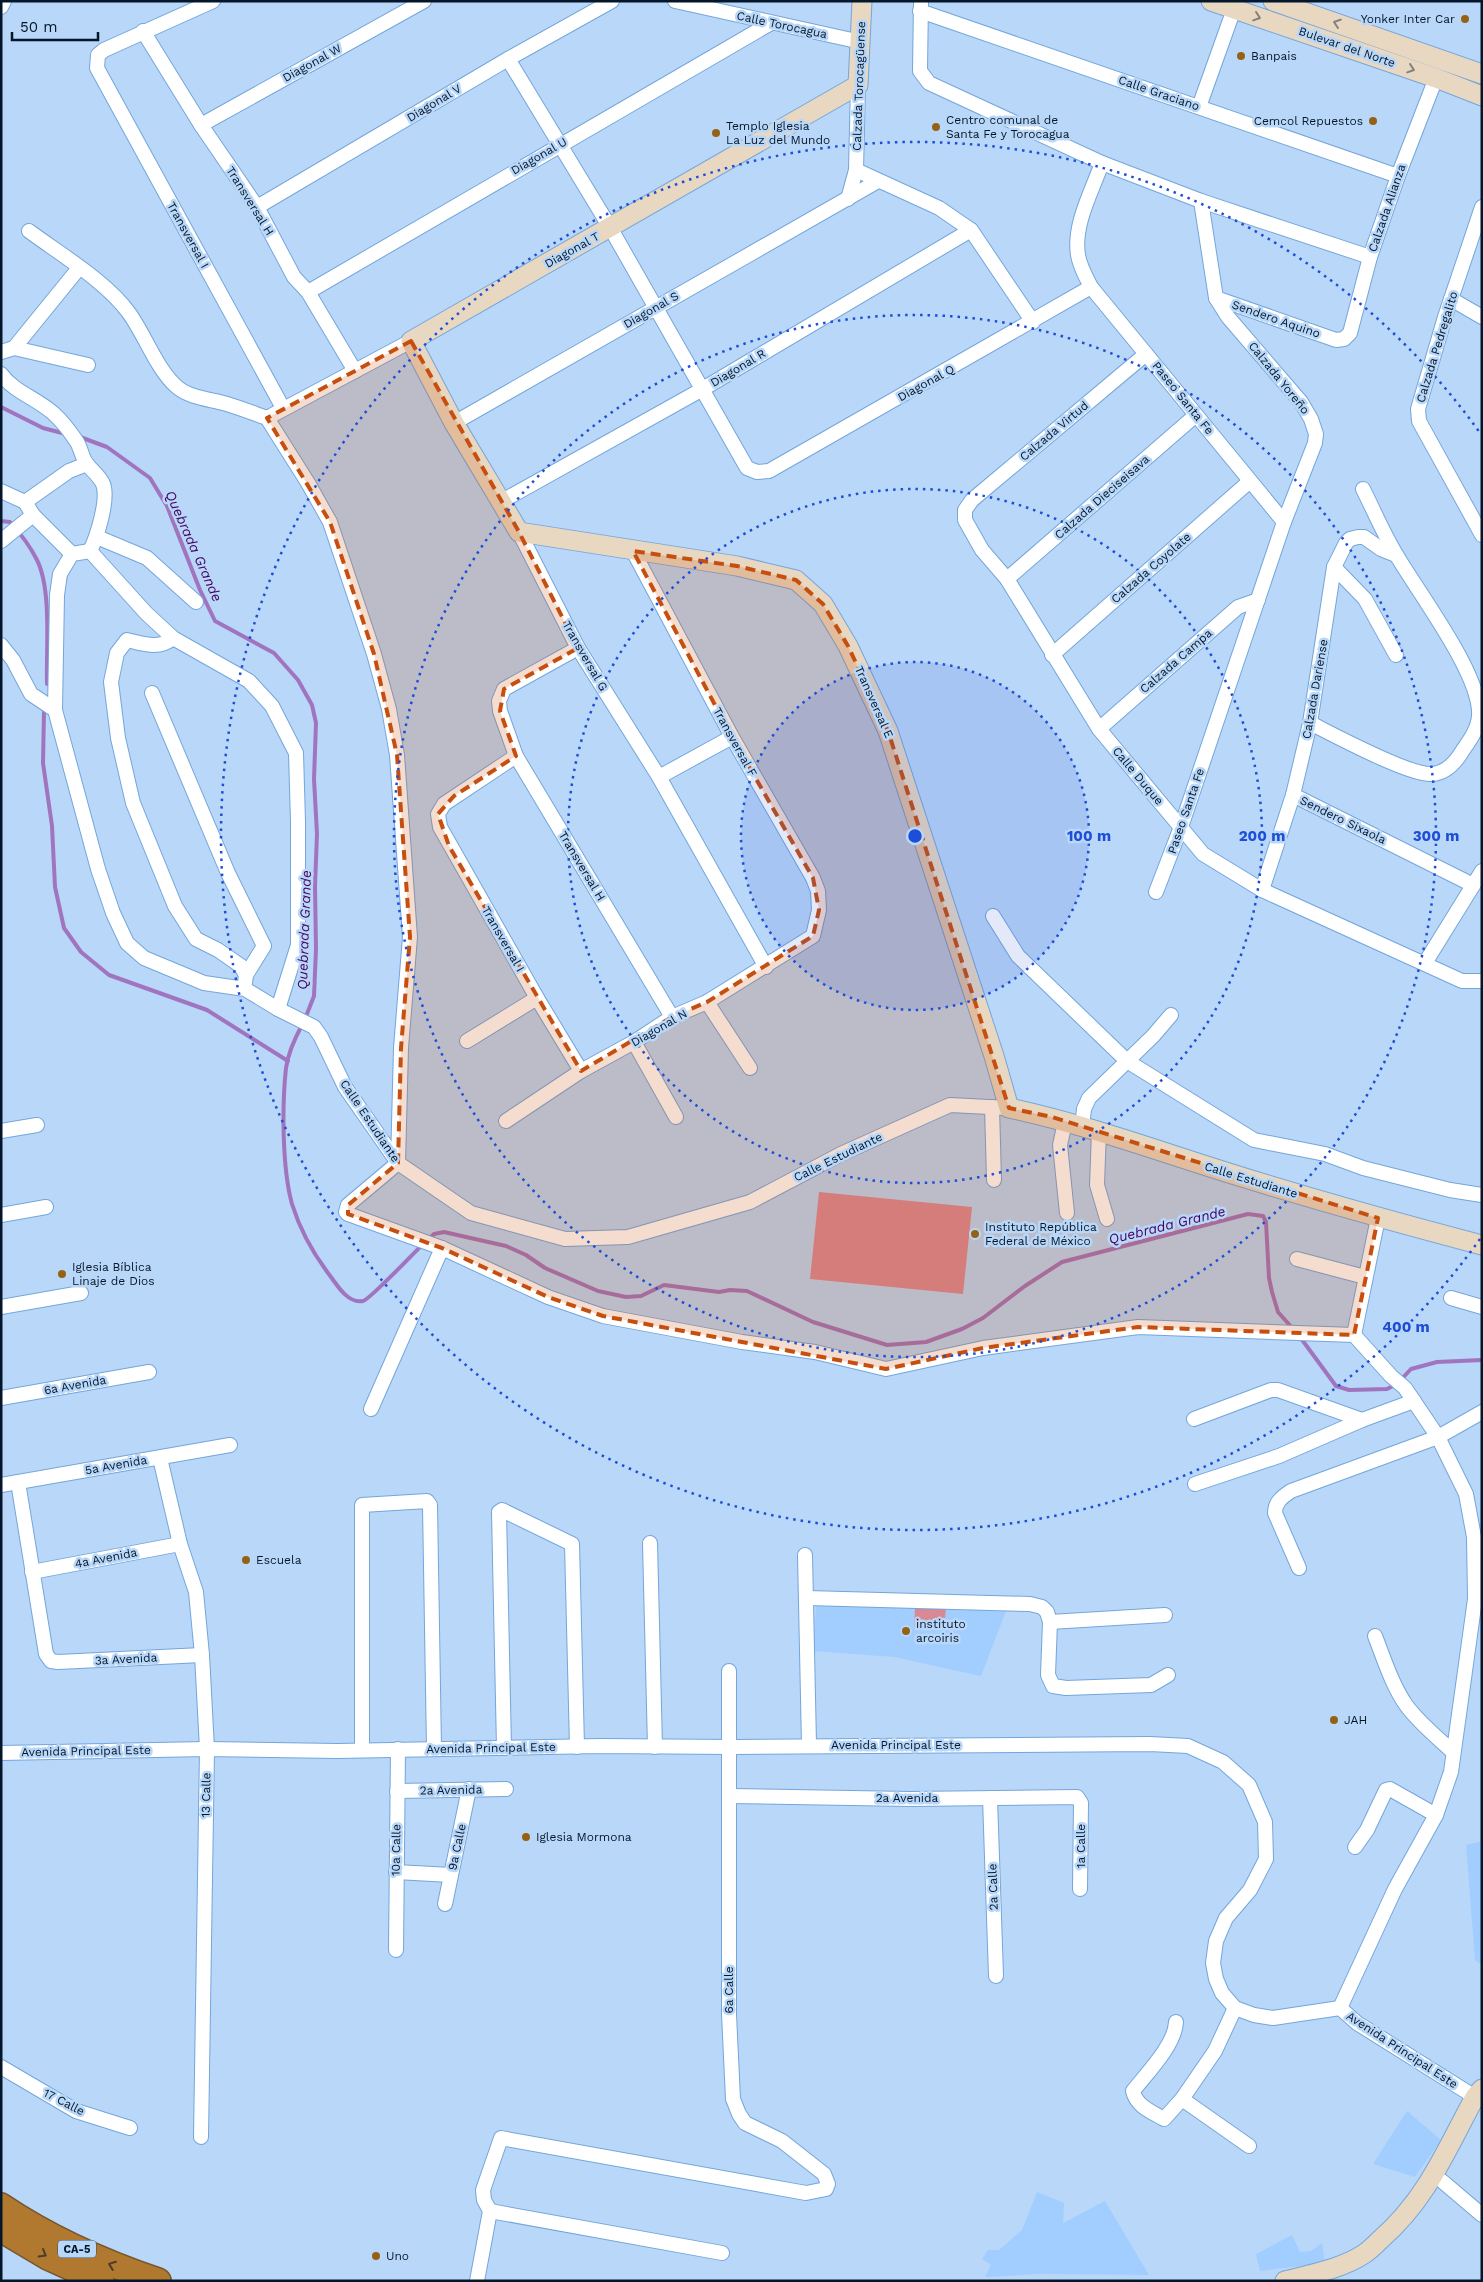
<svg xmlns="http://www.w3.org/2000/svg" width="1483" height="2282" viewBox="0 0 1483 2282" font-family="'Work Sans',sans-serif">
	<rect width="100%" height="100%" fill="#b9d7f8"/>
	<g fill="#a1ceff">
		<path d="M864,1605L959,1607L1006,1611L981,1676L894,1657L813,1651L816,1606Z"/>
		<path d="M1482,1841V1965L1475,1960L1466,1845Z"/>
		<path d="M1407,2111L1441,2140L1415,2177L1373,2164Z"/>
		<path d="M1037,2192L1064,2203L1063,2223L1105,2201L1149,2275L1040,2274L985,2277L991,2265L982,2259L988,2250H999L1022,2230Z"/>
		<path d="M1292,2235L1300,2252L1311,2251L1322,2243L1325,2263L1260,2271L1256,2254Z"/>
	</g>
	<g fill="#d98995">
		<path d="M819,1192L972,1207L963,1294L810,1279Z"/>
		<path d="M915,1609H946L944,1628L914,1627Z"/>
	</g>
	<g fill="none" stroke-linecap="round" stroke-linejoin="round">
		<g stroke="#a174bf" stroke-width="4">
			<path d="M1,407L43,428L66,434"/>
			<path d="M80,437L107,447L150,478L167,506L200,590L215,621L274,653L298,680L312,705L316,723L314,779L317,834L315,886L316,949L314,996L305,1019"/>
			<path d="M1,521L10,522C21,534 30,546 37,560C52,590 46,650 47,684"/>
			<path d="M44,711L43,763L52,826L55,887L64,928L81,952L109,975L207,1010L288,1061"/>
			<path d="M302,1025C295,1038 288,1054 286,1068C282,1105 282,1168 292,1204C300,1230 314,1255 331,1277C338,1287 349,1304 363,1301C369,1300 414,1253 423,1244"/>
			<path d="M428,1240L434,1234L444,1232L506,1246L526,1255L545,1268L598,1291L626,1297L641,1296L664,1285L719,1292L730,1290L747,1291L813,1322L887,1345L926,1342L962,1329L983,1318L1025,1286L1062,1262L1248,1214L1263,1216L1266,1222L1269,1278L1272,1292L1278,1312L1294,1330"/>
			<path d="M1300,1337L1336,1386L1349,1390L1387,1389L1397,1384L1411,1369L1437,1362L1482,1360"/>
		</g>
		<defs>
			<g id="street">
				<path d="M213,1L104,50L98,55L97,68L283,408"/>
				<path d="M675,1L861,42"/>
				<path d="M921,1L920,71L929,83L1102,163C1092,191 1073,225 1078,255C1080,267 1086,277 1091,287L1284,522L1181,827L1156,892"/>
				<path d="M1,7L4,1"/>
				<path d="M920,11L1398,176"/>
				<path d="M143,31L201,125L257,207L294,277L308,292L355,371"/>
				<path d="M508,59L611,229L747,468L757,472L769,471L1091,287"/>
				<path d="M858,85L856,170L939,208L971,230L1033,322"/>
				<path d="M1199,107L1234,9"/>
				<path d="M201,125L424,1"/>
				<path d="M1102,163L1201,201L1370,257"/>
				<path d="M848,199L856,170"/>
				<path d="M1201,201L1216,298L1336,340L1344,339L1350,333L1370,257L1398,176L1436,78"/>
				<path d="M257,207L508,59L612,1"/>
				<path d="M1482,207L1445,317L1418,409L1419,421L1482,535"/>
				<path d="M29,231C60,254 107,282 129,313C145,335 157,370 177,387C190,398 210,399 227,404C240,408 253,413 267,418"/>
				<path d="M308,292L771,23"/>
				<path d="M1216,298L1228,317L1301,402L1311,419L1316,434L1315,443L1284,522"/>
				<path d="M1451,299L1482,317"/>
				<path d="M411,341L267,418L308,483L330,522L374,654L389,709L397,755L410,937L401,1048L398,1163L348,1205L346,1212L348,1214L442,1248L548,1297L603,1316L742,1342L815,1352L886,1369L983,1348L1138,1327L1354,1335L1391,1376L1405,1388L1438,1437L1466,1494L1474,1537L1475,1599L1451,1772L1436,1815L1395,1889L1340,2008"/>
				<path d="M14,348L88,365"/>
				<path d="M1,352L14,348L79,268"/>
				<path d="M1146,354L972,500L965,510V520L982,550L1007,579L1099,729L1203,854L1262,890L1462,981H1482"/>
				<path d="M1,374C14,392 36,398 53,413C61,420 71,433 77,442C81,449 82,457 86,463C92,471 99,475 103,484C109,499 97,537 90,551"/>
				<path d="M454,423L878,181"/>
				<path d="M1,491L25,502"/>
				<path d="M502,501L701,390L971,230"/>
				<path d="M33,515L25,502L69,471L87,464"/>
				<path d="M519,532L578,648L659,777L766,967"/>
				<path d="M97,537L147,558L196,602"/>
				<path d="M1,541L33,515L72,554"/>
				<path d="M90,551L146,613L173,638L249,681L272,706L296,753L298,822V945L278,1009"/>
				<path d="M1334,567L1365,599L1396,655"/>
				<path d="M1007,579L1196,415"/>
				<path d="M173,638C159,650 144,644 127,640L117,653L111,682L118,738L133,803L175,906L196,939L218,950L241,966L246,975"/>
				<path d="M1,645L13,660L31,694L55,710L98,869L113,913L127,943L144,958L204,983L245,989L278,1009L314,1027L321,1037L345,1087L398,1163L471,1213L565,1239L628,1237L750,1202L841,1154L950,1105L1009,1108"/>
				<path d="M578,648L504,689L499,701L500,711L516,756L672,1017"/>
				<path d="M1052,655L1250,481"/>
				<path d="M152,693L228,873L264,946L246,975L245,983"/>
				<path d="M55,710L57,595L60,574L72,554L90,551"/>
				<path d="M1310,723C1334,735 1410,776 1432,774C1447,773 1456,762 1463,750C1470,740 1478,729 1479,716C1482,676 1418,592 1397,556C1384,535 1374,511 1363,489"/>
				<path d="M1099,729L1238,607L1258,600"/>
				<path d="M516,756L444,804L438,814L440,827L537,998L581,1071"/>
				<path d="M659,777L732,737"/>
				<path d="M1293,795L1473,885"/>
				<path d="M1262,890L1293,795L1310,723L1334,567L1346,543L1350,539L1358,537H1364L1381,549L1396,555"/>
				<path d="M993,916L1018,956L1127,1061L1254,1140L1325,1154L1363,1168L1450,1190L1482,1195"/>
				<path d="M1425,963L1482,871"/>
				<path d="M707,1002L750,1068"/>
				<path d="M467,1041L537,998"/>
				<path d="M634,1042L676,1117"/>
				<path d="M992,1107L994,1180"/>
				<path d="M506,1121L581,1071L634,1042L672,1017L707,1002L813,936L819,910L818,891L813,878L732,737L633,551"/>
				<path d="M1065,1122L1060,1145L1067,1213"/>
				<path d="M1082,1127L1084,1109L1089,1098L1153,1036L1171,1015"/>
				<path d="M1,1131L37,1125"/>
				<path d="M1099,1131L1097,1185L1107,1219"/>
				<path d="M1,1215L46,1207"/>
				<path d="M1297,1259L1365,1277"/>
				<path d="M1451,1298L1482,1307"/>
				<path d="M1,1307L81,1293"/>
				<path d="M1354,1335L1378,1218"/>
				<path d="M1,1398L149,1372"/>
				<path d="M371,1409L442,1248"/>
				<path d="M1194,1419L1271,1390H1278L1362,1420"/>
				<path d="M160,1458L180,1544L196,1592L202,1655L207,1749L201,2137"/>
				<path d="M18,1482L46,1654L51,1661L58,1662L202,1655"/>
				<path d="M1195,1484L1279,1456L1362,1420L1414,1401"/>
				<path d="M1,1485L230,1445"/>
				<path d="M650,1543L655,1747"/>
				<path d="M805,1555L809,1745"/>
				<path d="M1299,1568L1275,1513C1275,1502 1282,1497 1291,1491L1438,1437L1482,1412"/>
				<path d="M32,1572L180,1544"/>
				<path d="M807,1598L1030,1604L1042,1607L1047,1612L1050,1622L1048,1675L1053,1686L1066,1688L1151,1685L1168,1675"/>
				<path d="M1050,1622L1165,1615"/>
				<path d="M1375,1636C1384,1659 1392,1685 1406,1705C1419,1723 1437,1737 1453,1752"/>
				<path d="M504,1748L499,1512L502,1510L572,1544L577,1747"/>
				<path d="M362,1750V1505L427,1501L430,1505L434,1749"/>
				<path d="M1,1753L207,1749L338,1751L600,1746L734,1747L1150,1744L1188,1746L1223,1762L1249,1785L1265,1822L1266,1859L1250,1890L1226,1918L1216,1941L1213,1963L1216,1979L1222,1993L1235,2008L1254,2015L1273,2018L1340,2008L1357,2023L1475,2097"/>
				<path d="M397,1791L506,1789"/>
				<path d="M729,1796L910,1799L1077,1797L1081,1803L1080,1889"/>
				<path d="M990,1798L996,1976"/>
				<path d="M1355,1847L1367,1830L1386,1790L1390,1789L1436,1815"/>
				<path d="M396,1872L451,1875"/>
				<path d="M445,1904L469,1789"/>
				<path d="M396,1950L398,1749"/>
				<path d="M1176,2022C1175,2045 1147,2073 1133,2091C1136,2106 1152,2112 1164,2119L1182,2099L1249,2146"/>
				<path d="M1,2067L76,2111L130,2128"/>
				<path d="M1182,2099L1215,2051L1235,2008"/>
				<path d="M1442,2181L1482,2215"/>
				<path d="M490,2211L722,2253"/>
				<path d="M477,2281L490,2211L484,2200L483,2190L501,2138L806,2193L826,2189L828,2184L824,2174L782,2141L745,2123L739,2114L733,2099L729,2014V1671"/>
			</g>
			<g id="secondary">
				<path d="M862,1L858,85L411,341L454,423L519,532L737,566L796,580L823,604L848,646L888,731L994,1056L1009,1108C1089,1125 1166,1154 1245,1178C1323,1202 1402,1224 1482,1245"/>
				<path d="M1211,1L1436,78L1482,96"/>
				<path d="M1273,1L1482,74"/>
				<path d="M1285,2281C1311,2274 1341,2269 1364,2254C1370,2250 1376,2244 1381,2239C1427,2199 1446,2150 1475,2097L1482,2089"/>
			</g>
			<g id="highway">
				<path d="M1,2206C50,2239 102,2262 158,2281"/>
				<path d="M1,2229L48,2257L101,2281"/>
			</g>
		</defs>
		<use href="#street" stroke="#74a6da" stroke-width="16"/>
		<use href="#secondary" stroke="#74a6da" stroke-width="21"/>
		<use href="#highway" stroke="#74572d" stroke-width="28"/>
		<use href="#street" stroke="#fff" stroke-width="14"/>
		<use href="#secondary" stroke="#e8d7c1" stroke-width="19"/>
		<use href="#highway" stroke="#b1792f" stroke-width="25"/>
	</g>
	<defs><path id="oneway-chevron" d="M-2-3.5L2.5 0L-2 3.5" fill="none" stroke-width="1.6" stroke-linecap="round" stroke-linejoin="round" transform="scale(1.25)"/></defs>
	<g stroke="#81817d">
		<use href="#oneway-chevron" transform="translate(1257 17) rotate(19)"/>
		<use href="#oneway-chevron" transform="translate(1337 23) rotate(-161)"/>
		<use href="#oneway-chevron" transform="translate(1411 69) rotate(19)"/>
	</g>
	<g stroke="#493e2c">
		<use href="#oneway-chevron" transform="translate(43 2254) rotate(30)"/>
		<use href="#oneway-chevron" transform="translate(112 2265) rotate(-159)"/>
	</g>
	<path fill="#c64f10" fill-opacity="0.2" stroke="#c64f10" stroke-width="4" stroke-dasharray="10 6" stroke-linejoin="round" d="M411,341L519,532L578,648L504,689L500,711L516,756L454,796L438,814L449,846L581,1071L672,1017L707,1002L813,936L819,910L813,878L732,737L633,551L737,566L796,580L823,604L848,646L888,731L1009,1108L1052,1117L1378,1218L1354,1335L1138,1327L983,1348L886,1369L603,1316L548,1297L442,1248L348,1214V1205L398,1163L401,1048L410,937L397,755L374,654L330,522L267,418Z"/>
	<circle cx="915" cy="836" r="174" fill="#1d4ed8" fill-opacity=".12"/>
	<g fill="none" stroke="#1d4ed8" stroke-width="2.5" stroke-dasharray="2.5 5">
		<circle cx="915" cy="836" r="174"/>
		<circle cx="915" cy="836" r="347"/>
		<circle cx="915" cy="836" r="521"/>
		<path d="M1480 1239A694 694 0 1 1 1480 433"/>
	</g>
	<g fill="#956215" stroke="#b9d7f8" stroke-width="2">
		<circle cx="1465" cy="19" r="5"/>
		<circle cx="1241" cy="56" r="5"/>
		<circle cx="1373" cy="121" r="5"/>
		<circle cx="936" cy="127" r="5"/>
		<circle cx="716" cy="133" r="5"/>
		<circle cx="975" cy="1234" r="5"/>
		<circle cx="62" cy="1274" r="5"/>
		<circle cx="246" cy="1560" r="5"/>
		<circle cx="906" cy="1631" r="5"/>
		<circle cx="1334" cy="1720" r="5"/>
		<circle cx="526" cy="1837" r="5"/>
		<circle cx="376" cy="2256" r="5"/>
	</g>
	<g text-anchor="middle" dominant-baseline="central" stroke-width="5" stroke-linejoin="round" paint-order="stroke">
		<rect fill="#b9d7f8" stroke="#3a5168" stroke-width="1" x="58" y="2240.5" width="38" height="17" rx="4"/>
		<g font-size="11" font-weight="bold" fill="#04172a">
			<text x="77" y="2249">CA-5</text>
		</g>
		<g font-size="12" fill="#04172a" stroke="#b9d7f8" text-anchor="start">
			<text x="1455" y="19" text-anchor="end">Yonker Inter Car</text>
			<text x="1251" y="56">Banpais</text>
			<text x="946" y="120">Centro comunal de<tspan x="946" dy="14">Santa Fe y Torocagua</tspan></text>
			<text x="1363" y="121" text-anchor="end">Cemcol Repuestos</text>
			<text x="726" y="126">Templo Iglesia<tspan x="726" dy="14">La Luz del Mundo</tspan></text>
			<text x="985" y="1227">Instituto República<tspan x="985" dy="14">Federal de México</tspan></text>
			<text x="72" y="1267">Iglesia Bíblica<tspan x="72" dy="14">Linaje de Dios</tspan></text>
			<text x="256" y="1560">Escuela</text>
			<text x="916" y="1624">instituto<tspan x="916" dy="14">arcoiris</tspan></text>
			<text x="1344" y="1720">JAH</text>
			<text x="536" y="1837">Iglesia Mormona</text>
			<text x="386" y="2256">Uno</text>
		</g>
		<g font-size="12" fill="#04172a" stroke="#b9d7f8">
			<text transform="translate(782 25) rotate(12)">Calle Torocagua</text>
			<text transform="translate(1347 47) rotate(19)">Bulevar del Norte</text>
			<text transform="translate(312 63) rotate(-29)">Diagonal W</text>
			<text transform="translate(859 86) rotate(-88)">Calzada Torocagüense</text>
			<text transform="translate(1159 93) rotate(19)">Calle Graciano</text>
			<text transform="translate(434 103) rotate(-31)">Diagonal V</text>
			<text transform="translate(539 156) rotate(-30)">Diagonal U</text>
			<text transform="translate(250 201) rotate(58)">Transversal H</text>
			<text transform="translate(1387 208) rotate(-71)">Calzada Alianza</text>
			<text transform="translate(188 235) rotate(61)">Transversal I</text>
			<text transform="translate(572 250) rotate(-29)">Diagonal T</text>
			<text transform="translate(651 310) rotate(-30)">Diagonal S</text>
			<text transform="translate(1276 319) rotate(19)">Sendero Aquino</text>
			<text transform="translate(1437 347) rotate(-73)">Calzada Pedregalito</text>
			<text transform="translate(738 368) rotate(-31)">Diagonal R</text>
			<text transform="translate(1279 378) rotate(51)">Calzada Yoreño</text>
			<text transform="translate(926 383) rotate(-29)">Diagonal Q</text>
			<text transform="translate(1183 398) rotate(51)">Paseo Santa Fe</text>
			<text transform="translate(1054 431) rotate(-40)">Calzada Virtud</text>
			<text transform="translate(1102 497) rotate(-41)">Calzada Dieciseisava</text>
			<text transform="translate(1151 568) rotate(-41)">Calzada Coyolate</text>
			<text transform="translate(585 656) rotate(60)">Transversal G</text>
			<text transform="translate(1176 661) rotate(-41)">Calzada Campa</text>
			<text transform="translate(1315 689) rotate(-80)">Calzada Dariense</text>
			<text transform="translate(874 702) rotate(66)">Transversal E</text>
			<text transform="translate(735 742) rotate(61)">Transversal F</text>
			<text transform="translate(1138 776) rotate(50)">Calle Duque</text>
			<text transform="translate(1186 811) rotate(-71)">Paseo Santa Fe</text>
			<text transform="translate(1343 820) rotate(26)">Sendero Sixaola</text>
			<text transform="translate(582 866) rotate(59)">Transversal H</text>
			<text transform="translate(503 939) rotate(60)">Transversal I</text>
			<text transform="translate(659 1028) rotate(-30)">Diagonal N</text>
			<text transform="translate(370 1121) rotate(56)">Calle Estudiante</text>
			<text transform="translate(838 1157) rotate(-26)">Calle Estudiante</text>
			<text transform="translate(1251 1180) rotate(17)">Calle Estudiante</text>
			<text transform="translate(75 1385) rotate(-10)">6a Avenida</text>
			<text transform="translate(116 1465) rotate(-10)">5a Avenida</text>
			<text transform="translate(106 1558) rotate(-11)">4a Avenida</text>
			<text transform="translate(126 1659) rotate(-3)">3a Avenida</text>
			<text x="896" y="1745">Avenida Principal Este</text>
			<text transform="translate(491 1748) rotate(-1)">Avenida Principal Este</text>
			<text transform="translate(86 1751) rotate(-1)">Avenida Principal Este</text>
			<text transform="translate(451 1790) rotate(-1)">2a Avenida</text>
			<text transform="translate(206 1795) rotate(-89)">13 Calle</text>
			<text x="907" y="1798">2a Avenida</text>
			<text transform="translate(1081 1846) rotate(-90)">1a Calle</text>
			<text transform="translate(457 1847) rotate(-78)">9a Calle</text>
			<text transform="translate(396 1850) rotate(-89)">10a Calle</text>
			<text transform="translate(993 1887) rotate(-92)">2a Calle</text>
			<text transform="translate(729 1990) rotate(-90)">6a Calle</text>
			<text transform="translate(1402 2050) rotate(33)">Avenida Principal Este</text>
			<text transform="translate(64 2102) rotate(27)">17 Calle</text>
		</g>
		<g font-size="14" font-style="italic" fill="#440161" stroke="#b9d7f8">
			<text transform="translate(194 546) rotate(66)">Quebrada Grande</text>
			<text transform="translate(304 930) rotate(-88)">Quebrada Grande</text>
			<text transform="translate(1167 1225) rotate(-14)">Quebrada Grande</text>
		</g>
	</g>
	<circle cx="915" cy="836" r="8" fill="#1d4ed8" stroke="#b9d7f8" stroke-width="2.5"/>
	<g font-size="15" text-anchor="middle" font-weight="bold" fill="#1d4ed8" stroke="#b9d7f8" stroke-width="5" stroke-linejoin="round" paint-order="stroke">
		<text x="1089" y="841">100 m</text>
		<text x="1262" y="841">200 m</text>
		<text x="1436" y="841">300 m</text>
		<text x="1406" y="1332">400 m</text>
	</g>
	<rect width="1483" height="2282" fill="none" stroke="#04172a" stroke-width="5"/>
	<path d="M12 32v8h86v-8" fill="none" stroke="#04172a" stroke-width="2.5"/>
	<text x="20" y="32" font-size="15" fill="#04172a" stroke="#b9d7f8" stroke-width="4" paint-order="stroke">50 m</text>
</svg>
